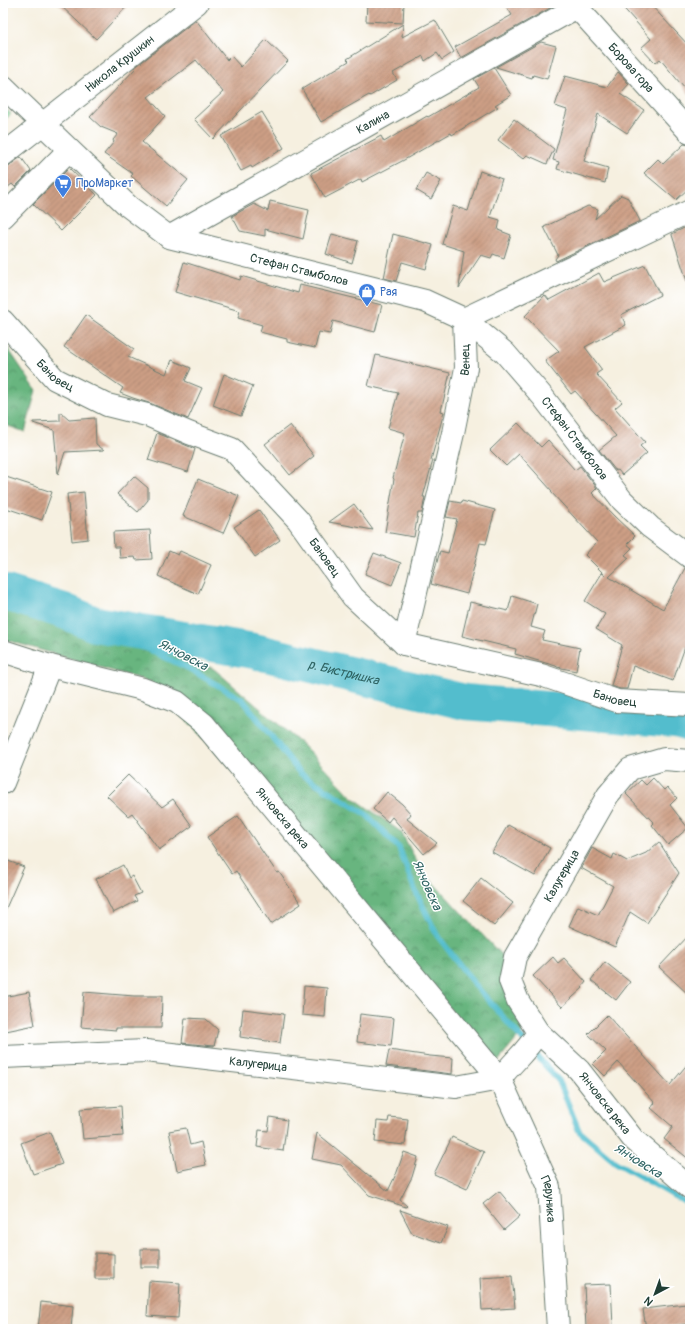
<svg xmlns="http://www.w3.org/2000/svg" width="693" height="1332" viewBox="0 0 693 1332" font-family="Pangolin,sans-serif">
	<defs>
		<pattern id="forest-crowns" width="20" height="18" patternUnits="userSpaceOnUse"><rect width="20" height="18" fill="#67b57f"/><path d="M2 6a3 3 0 1 1 6 0M12 15a3 3 0 1 1 6 0" fill="none" stroke="#549469"/></pattern>
		<pattern id="park-crowns" width="20" height="18" patternUnits="userSpaceOnUse"><rect width="20" height="18" fill="#7fd396"/><path d="M2 6a3 3 0 1 1 6 0M12 15a3 3 0 1 1 6 0" fill="none" stroke="#67ac7b"/></pattern>
		<pattern id="building-hatch" width="6" height="6" patternUnits="userSpaceOnUse"><rect width="6" height="6" fill="#cd9f85"/><path d="M-1 1l2-2M0 6l6-6M5 7l2-2" fill="none" stroke="#a6836e"/></pattern>
	</defs>
	<rect width="100%" height="100%" fill="#fff"/>
	<filter id="ink" filterUnits="userSpaceOnUse"><feTurbulence type="fractalNoise" baseFrequency=".025" numOctaves="2"/><feDisplacementMap in="SourceGraphic" scale="8" xChannelSelector="R" yChannelSelector="G"/><feConvolveMatrix kernelMatrix="1 2 1 2 8 2 1 2 1" color-interpolation-filters="sRGB"/></filter>
	<filter id="wash" filterUnits="userSpaceOnUse"><feTurbulence type="fractalNoise" baseFrequency=".012" numOctaves="4" result="noise"/><feDisplacementMap in="SourceGraphic" scale="16" xChannelSelector="R" yChannelSelector="G"/><feGaussianBlur stdDeviation="0.9" result="paint"/><feColorMatrix in="noise" values="0 0 0 0 0 0 0 0 0 0 0 0 0 0 0 0 0 1.4 0 .05"/><feComposite in="paint" operator="in"/></filter>
	<g filter="url(#wash)">
		<rect width="100%" height="100%" fill="#f6f0e0"/>
		<g fill="url(#forest-crowns)" stroke="#43795a">
			<path d="M3,341L36,390L25,432L3,424Z"/>
			<path d="M3,575L214,669L305,747L351,796L401,832L422,871L507,961L525,1029L496,1064L393,941L151,682L3,639Z"/>
		</g>
		<path fill="url(#park-crowns)" stroke="#4f8865" d="M3,106L11,114L3,121Z"/>
		<g fill="none" stroke-linecap="round" stroke-linejoin="round">
			<path stroke="#52bdcd" stroke-width="6" d="M95,624L188,668L243,700L300,773L367,815L399,848L415,890L437,935L475,985L559,1081L579,1131L615,1162L690,1205"/>
			<path stroke="#52bdcd" stroke-width="36" id="s1" d="M3,592L64,611L95,624L254,651L465,702L676,720L690,724"/>
		</g>
		<g id="blocks">
			<g fill="url(#building-hatch)">
				<path d="M58,3H130L96,39Z"/>
				<path d="M367,3H404L403,23L366,21Z"/>
				<path d="M504,3H559L461,58L455,47L512,15Z"/>
				<path d="M619,3H649L690,47V95L660,59L655,63L641,48L651,39Z"/>
				<path d="M196,20L227,60L231,56L241,67L266,40L288,61L213,139L194,119L223,92L196,60L148,97L165,116L142,142L188,180L166,206L131,176L133,174L104,154L114,142L113,140L118,134L101,127L90,117L135,69L134,68Z"/>
				<path d="M435,20L454,52L442,60L437,53L425,61L423,56L393,73L397,80L370,96L369,95L321,122L302,89L349,61L347,59L403,24L402,37Z"/>
				<path d="M541,42L556,46L547,79L533,75L532,78L496,67Z"/>
				<path d="M494,68L511,95L495,105L498,107L452,135L451,133L404,160L362,182L361,179L325,198L311,173L381,136L384,142L427,116L428,117L479,87L474,79Z"/>
				<path d="M618,72L629,84L620,94L644,110L627,133L598,114L584,161L608,168L605,183L557,169L559,162L553,160L567,110L555,106L565,76L607,87Z"/>
				<path d="M262,112L284,148L252,168L251,166L241,171L221,136Z"/>
				<path d="M514,119L554,149L547,164L527,155L523,159L498,140Z"/>
				<path d="M684,144L690,145V187L676,200L644,173L658,159L663,164Z"/>
				<path d="M21,157L31,171L15,187L12,184L3,191V170Z"/>
				<path d="M69,168L97,195L61,231L33,204Z"/>
				<path d="M480,171L502,179L490,217L500,220L498,230L511,235L504,258L493,254L491,258L481,255L459,288L464,251L442,244L453,206L468,211Z"/>
				<path d="M426,173L441,181L431,199L416,190Z"/>
				<path d="M621,195L628,198L640,221L556,261L555,259L558,255L544,227L588,206L598,209L595,219Z"/>
				<path d="M270,201L309,210L303,239L265,229V236L240,231L232,216L254,204L268,211Z"/>
				<path d="M690,225V281H687L672,235V234Z"/>
				<path d="M332,234L358,241L352,263L326,254Z"/>
				<path d="M393,234L433,245L426,269L402,262L396,281L384,278Z"/>
				<path d="M184,262L240,280L241,276L298,293L300,285L382,305L375,332L333,321L330,334L319,332L315,348L287,342V339L260,332L262,325L238,318L240,311L175,292Z"/>
				<path d="M645,265L660,295L621,315L626,325L585,347L602,370L596,374L622,402L615,408L645,442L640,446L647,453L622,475L618,470L616,471L599,450L616,436L575,391L571,394L545,361L559,351L525,316L545,295L549,300L599,273L604,282Z"/>
				<path d="M86,315L134,349L128,357L166,374L172,360L191,368L185,381L202,388L188,419L152,404L133,398L120,393L123,388L64,347Z"/>
				<path d="M376,355L450,373L441,411L444,412L431,460H433L423,497H425L422,513H418L414,537L385,532L394,479L393,478L405,433L388,428L398,393L368,386Z"/>
				<path d="M224,374L253,386L241,416L213,405Z"/>
				<path d="M60,412L69,420L95,418L96,444L104,450L65,452L58,474L54,430L33,423V422L60,421Z"/>
				<path d="M518,423L541,447L548,440L575,470L580,466L597,488L592,493L614,516L635,536L627,544L632,548L625,555L629,558L609,577L663,609L685,568L690,569V648L685,647L673,681L633,666L627,689H620L611,686L622,645L596,629L605,614L585,601L602,573L605,575L585,555L597,542L551,492L552,491L519,454L506,466L490,450Z"/>
				<path d="M290,425L314,456L290,475L265,444Z"/>
				<path d="M157,433L195,449L188,472L148,460Z"/>
				<path d="M3,476L52,492L42,520L3,507Z"/>
				<path d="M134,476L148,488V500L138,512L117,494Z"/>
				<path d="M198,479L239,496L223,533L183,516Z"/>
				<path d="M84,492L88,539L72,541L67,494Z"/>
				<path d="M450,501L461,503L462,501L495,510L486,544L480,543L467,594L431,584L440,551L448,553L457,519L446,517Z"/>
				<path d="M354,504L373,530L329,522Z"/>
				<path d="M259,510L280,540L255,557L234,527Z"/>
				<path d="M150,530L152,559L136,560L135,557L120,558L119,547H114L113,532Z"/>
				<path d="M169,551L178,555L180,551L211,565L198,594L158,576Z"/>
				<path d="M374,553L401,563L392,585L365,574Z"/>
				<path d="M512,596L537,604L531,627L545,631L542,640L580,648L576,671L557,667L556,666L515,654L516,649L462,636L470,602L508,611Z"/>
				<path d="M128,775L162,807L173,799L192,826L159,850L132,813L128,816L107,796Z"/>
				<path d="M653,778L664,790L667,787L677,798L670,805L688,828L668,845L652,825L654,823L626,794L641,780L646,785Z"/>
				<path d="M387,792L402,804L411,814L407,819L437,843L424,854L392,817L388,822L373,809Z"/>
				<path d="M238,816L277,873L279,872L301,904L271,924L236,871L232,874L207,837Z"/>
				<path d="M508,825L550,848L535,876L492,852Z"/>
				<path d="M659,842L679,873L647,923L630,912L615,947L569,926L578,906L598,915L613,886L581,868L592,848L612,859L614,854L627,861L646,853Z"/>
				<path d="M3,859L24,867L3,915Z"/>
				<path d="M123,865L129,878L132,876L141,893L134,896L137,901L113,913L96,879Z"/>
				<path d="M481,878L513,903L494,926L463,901Z"/>
				<path d="M690,934V996L659,967Z"/>
				<path d="M553,957L558,963L564,958L586,982L582,987L583,988L562,1007L533,976Z"/>
				<path d="M605,962L630,982L616,1000L591,980Z"/>
				<path d="M304,986L327,988L325,1017L302,1015Z"/>
				<path d="M29,992L35,1025L6,1031L3,1016V997Z"/>
				<path d="M84,992L134,996H162L161,1028H116V1030L81,1027Z"/>
				<path d="M243,1009L284,1014L280,1043L240,1037Z"/>
				<path d="M360,1014L394,1018L391,1046L357,1042Z"/>
				<path d="M607,1015L670,1085L690,1061V1160L664,1139L673,1127L651,1108L655,1103L618,1062L605,1076L593,1064L606,1051L588,1034Z"/>
				<path d="M185,1018L206,1019L218,1030L214,1046L182,1043Z"/>
				<path d="M389,1050L430,1056L453,1058L452,1074L386,1066Z"/>
				<path d="M121,1106L123,1136L83,1139L80,1109Z"/>
				<path d="M270,1117L287,1120L283,1151L257,1147L259,1130L268,1131Z"/>
				<path d="M389,1117L408,1119L405,1145L375,1142L377,1121L388,1122Z"/>
				<path d="M186,1128L190,1145L201,1142L206,1165L177,1171L169,1131Z"/>
				<path d="M50,1132L62,1164L33,1174L21,1143Z"/>
				<path d="M317,1133L388,1191L397,1172L404,1152L418,1157L412,1177L400,1200L407,1206L406,1207L369,1195L341,1165L312,1159Z"/>
				<path d="M452,1137L484,1152L467,1189L434,1174Z"/>
				<path d="M499,1191L520,1216L504,1230L483,1204Z"/>
				<path d="M400,1210L448,1227L441,1243L412,1233Z"/>
				<rect x="141" y="1249" width="19" height="18"/>
				<path d="M95,1253L114,1254V1279H95Z"/>
				<path d="M512,1276L515,1308L482,1310L480,1278Z"/>
				<path d="M149,1281L180,1283L178,1318L147,1316Z"/>
				<path d="M611,1284L613,1327L586,1328L584,1285Z"/>
				<path d="M41,1302L73,1306L71,1329H38Z"/>
				<path d="M686,1304L688,1324L646,1329L643,1309Z"/>
			</g>
		</g>
	</g>
	<g filter="url(#ink)">
		<use href="#blocks" fill-opacity="0" stroke="#6a7c70" stroke-width="1"/>
		<g fill="none" stroke-linecap="round" stroke-linejoin="round">
			<defs>
				<g id="minor">
					<path id="s2" d="M573,3L690,133"/>
					<path id="s3" d="M3,86L128,206L169,237L425,301L464,319L505,353L543,397L622,500L650,527L690,557"/>
					<path d="M3,217L69,150"/>
					<path id="s4" d="M169,237L577,7"/>
					<path id="s5" d="M3,321L55,379L107,405L147,415L189,433L232,449L298,520L353,597L404,644L541,675L617,701L690,705"/>
					<path id="s6" d="M404,644L453,433L466,368L464,319L690,211"/>
					<path id="s7" d="M3,651L50,666L143,689L177,702L204,724L500,1079L549,1187L558,1329"/>
					<path d="M3,783L50,666"/>
					<path id="s8" d="M538,1032L579,1070L633,1139L690,1188"/>
					<path id="s9" d="M3,1057L146,1051L456,1087L500,1079C512,1062 528,1051 538,1032L518,1001L510,981L515,957L608,795L630,769L664,759L690,761"/>
				</g>
				<g id="tertiary">
					<path id="s10" d="M3,155L197,3"/>
				</g>
			</defs>
			<use href="#minor" stroke="#6a7c70" stroke-width="24"/>
			<use href="#tertiary" stroke="#6a7c70" stroke-width="24"/>
			<use href="#minor" stroke="#fff" stroke-width="22"/>
			<use href="#tertiary" stroke="#fff" stroke-width="22"/>
		</g>
	</g>
	<defs>
		<symbol id="supermarket-pin" viewBox="-11 -11 22 30"><path d="M0 17L-7.5 6A9.5 9.5 0 1 1 7.5 6Z" fill="#3f7fe0" stroke="#fff"/><path d="M-6-5.5h2.5l.6 2H6L4.5 2H-2.5L-4.4-4H-6ZM-1.5 3.2a1.3 1.3 0 1 0 .1 0ZM3 3.2a1.3 1.3 0 1 0 .1 0Z" fill="#fff"/></symbol>
		<symbol id="shop-pin" viewBox="-11 -11 22 30"><path d="M0 17L-7.5 6A9.5 9.5 0 1 1 7.5 6Z" fill="#3f7fe0" stroke="#fff"/><path d="M-5-2.5h2.3a2.7 3.5 0 0 1 5.4 0H5L5.5 6h-11ZM-1.5-2.5h3a1.5 2.3 0 0 0-3 0Z" fill="#fff"/></symbol>
	</defs>
	<g fill-rule="evenodd">
		<use href="#supermarket-pin" x="53" y="173" width="20" height="27"/>
		<use href="#shop-pin" x="357" y="282" width="20" height="27"/>
	</g>
	<g text-anchor="middle" dominant-baseline="central" stroke-width="3" stroke-linejoin="round" paint-order="stroke">
		<g font-size="12" fill="#1f3d34" stroke="#fff">
			<text stroke="none"><textPath href="#s10" startOffset="148">Никола Крушкин</textPath></text>
			<text stroke="none"><textPath href="#s2" startOffset="87">Борова гора</textPath></text>
			<text stroke="none"><textPath href="#s4" startOffset="234">Калина</textPath></text>
			<text stroke="none"><textPath href="#s3" startOffset="359">Стефан Стамболов</textPath></text>
			<text stroke="none"><textPath href="#s6" startOffset="291">Венец</textPath></text>
			<text stroke="none"><textPath href="#s5" startOffset="76">Бановец</textPath></text>
			<text stroke="none"><textPath href="#s3" startOffset="695">Стефан Стамболов</textPath></text>
			<text stroke="none"><textPath href="#s5" startOffset="412">Бановец</textPath></text>
			<text stroke="none"><textPath href="#s5" startOffset="748">Бановец</textPath></text>
			<text stroke="none"><textPath href="#s7" startOffset="339">Янчовска река</textPath></text>
			<text stroke="none"><textPath href="#s9" startOffset="737">Калугерица</textPath></text>
			<text stroke="none"><textPath href="#s9" startOffset="256">Калугерица</textPath></text>
			<text stroke="none"><textPath href="#s8" startOffset="98">Янчовска река</textPath></text>
			<text stroke="none"><textPath href="#s7" startOffset="809">Перуника</textPath></text>
		</g>
		<g font-size="12" fill="#366cbe" stroke="#fff" text-anchor="start">
			<text x="76" y="183">ПроМаркет</text>
			<text x="380" y="292">Рая</text>
		</g>
		<g font-size="13" font-style="italic" fill="#2e6362" stroke="#fff">
			<text transform="translate(183 655) rotate(27)">Янчовска</text>
			<text stroke="none"><textPath href="#s1" startOffset="351">р. Бистришка</textPath></text>
			<text transform="translate(427 885) rotate(66)">Янчовска</text>
			<text transform="translate(638 1161) rotate(32)">Янчовска</text>
		</g>
	</g>
	<rect width="693" height="1332" fill="none" stroke="#fff" stroke-width="16"/>
	<g transform="translate(655 1294) rotate(221)" stroke="#ffffff" stroke-width="3" paint-order="stroke">
	<path d="M0-3L7 15L0 10L-7 15Z" fill="#1f3d34"/>
	<text y="-6" font-size="11" font-weight="bold" text-anchor="middle" fill="#1f3d34">N</text>
	</g>
</svg>
